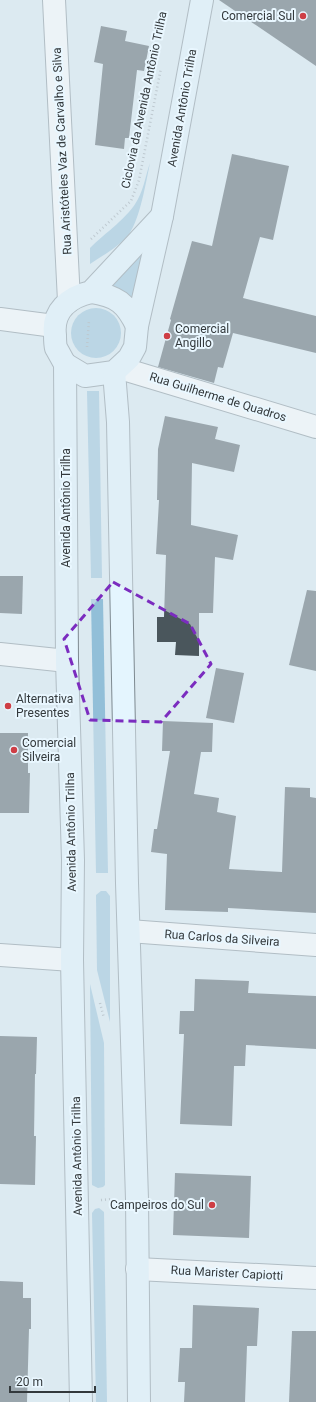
<svg xmlns="http://www.w3.org/2000/svg" width="316" height="1402" viewBox="0 0 316 1402" font-family="Roboto,sans-serif">
	<rect width="100%" height="100%" fill="#dceaf1"/>
	<g fill="#92bfd8">
		<path d="M150,163C146,182 140,219 129,234C119,247 103,255 90,264V248C105,233 129,217 138,199C144,188 146,174 150,163Z"/>
		<path d="M148,244L136,300L108,283Z"/>
		<circle cx="96" cy="333" r="25"/>
		<path d="M87,391H99L102,578H91Z"/>
		<path d="M91,599H103L108,873H96Z"/>
		<path d="M101,891H106L110,896V1022L97,970L96,895Z"/>
		<path d="M90,984L104,1043L105,1185L103,1187L98,1188L92,1185Z"/>
		<path d="M99,1208L104,1212L107,1402H96L92,1213L95,1209Z"/>
	</g>
	<g fill="#4a565c">
		<path d="M219,0H316V66Z"/>
		<path d="M101,26L127,31L125,41L149,46L144,71L137,70L129,138H125L124,149L95,145L103,64L94,62Z"/>
		<path d="M232,154L289,166L273,240L260,237L243,298L316,316V353L233,333L223,368L218,367L214,383L158,367L171,320L170,319L192,241L212,246Z"/>
		<path d="M165,416L218,427L215,439L240,445L234,472L192,463L191,525L238,535L233,560L215,557L213,613H199V656L175,655L176,642H157V617H164L166,555L156,554L159,500H157L158,449Z"/>
		<path d="M0,576H23L22,614L0,613Z"/>
		<path d="M307,590L316,591V671L289,665Z"/>
		<path d="M216,668L244,673L234,723L206,718Z"/>
		<path d="M163,721L213,723L212,752H201L194,794L219,798L217,812L236,816L229,869L282,872L285,787L310,788V797L316,798V913L228,908V912L165,910L167,854L151,852L154,829H157L170,751H162Z"/>
		<path d="M0,733H28V773H30L29,813H0Z"/>
		<path d="M195,979L249,981L248,993L316,996V1049L246,1045L245,1066H234L232,1126L180,1124L184,1034H179L180,1011H194Z"/>
		<path d="M0,1036L37,1037L36,1074H35L34,1136H36L35,1185L0,1184Z"/>
		<path d="M175,1173L251,1176L249,1238L173,1235Z"/>
		<path d="M0,1281L23,1282V1298H31V1329H29L27,1402H0Z"/>
		<path d="M193,1305L259,1308L257,1346H247L245,1402H184L185,1382H178L180,1348H192Z"/>
		<path d="M292,1331H316V1402H289Z"/>
	</g>
	<g fill="none" stroke-linecap="round" stroke-linejoin="round">
		<defs>
			<g id="minor">
				<path d="M54,0L69,301"/>
				<path d="M0,319L54,326"/>
				<path d="M120,368L316,427"/>
				<path d="M0,654L67,661"/>
				<path d="M129,931L316,945"/>
				<path d="M137,1269L316,1278"/>
			</g>
			<path id="tertiary" d="M0,955L72,960"/>
			<g id="secondary">
				<path d="M91,292C117,296 126,303 137,326"/>
				<path d="M65,364L85,376L114,372L129,358L135,347L137,326L162,216L202,0"/>
				<path d="M114,372L118,422L127,883L137,1199L139,1402"/>
				<path d="M81,1402L72,960L73,860L67,661L65,364C62,359 59,353 56,348C55,344 55,339 55,335C52,311 69,297 91,292L162,216"/>
			</g>
		</defs>
		<use href="#minor" stroke="#7d8990" stroke-width="24"/>
		<use href="#tertiary" stroke="#7d8990" stroke-width="24"/>
		<use href="#secondary" stroke="#7d8990" stroke-width="24"/>
		<g stroke="#98a2a8" stroke-width="2.5" stroke-dasharray="1 3" stroke-linecap="butt">
			<path d="M91,239L131,201L139,180L161,68"/>
			<path d="M87,347L89,320"/>
			<path d="M100,1003L104,1018"/>
			<path d="M101,1200L112,1199"/>
		</g>
		<use href="#minor" stroke="#fff" stroke-width="22"/>
		<use href="#tertiary" stroke="#fff" stroke-width="22"/>
		<use href="#secondary" stroke="#e4f5fe" stroke-width="22"/>
	</g>
	<path d="M0 0H316V1402H0ZM113,582L190,624L211,664L161,722L90,720L64,639Z" fill="#dceaf1" fill-opacity=".55" fill-rule="evenodd"/>
	<path fill="none" stroke="#7b2cbf" stroke-width="3" stroke-dasharray="8 5" stroke-linejoin="round" d="M113,582L190,624L211,664L161,722L90,720L64,639Z"/>
	<g fill="#ce3e45" stroke="#e9f7ff" stroke-width="1.5">
		<circle cx="303" cy="16" r="4"/>
		<circle cx="167" cy="336" r="4"/>
		<circle cx="8" cy="706" r="4"/>
		<circle cx="14" cy="750" r="4"/>
		<circle cx="212" cy="1205" r="4"/>
	</g>
	<g text-anchor="middle" dominant-baseline="central" stroke-width="4" stroke-linejoin="round" paint-order="stroke">
		<g font-size="12" fill="#33393c" stroke="#e9f7ff" text-anchor="start">
			<text x="295" y="16" text-anchor="end">Comercial Sul</text>
			<text x="175" y="329">Comercial<tspan x="175" dy="14">Angillo</tspan></text>
			<text x="16" y="699">Alternativa<tspan x="16" dy="14">Presentes</tspan></text>
			<text x="22" y="743">Comercial<tspan x="22" dy="14">Silveira</tspan></text>
			<text x="204" y="1205" text-anchor="end">Campeiros do Sul</text>
		</g>
		<g font-size="12" fill="#33393c" stroke="#e9f7ff">
			<text transform="translate(144 100) rotate(-78)">Ciclovia da Avenida Antônio Trilha</text>
			<text transform="translate(182 108) rotate(-80)">Avenida Antônio Trilha</text>
			<text transform="translate(62 151) rotate(-93)">Rua Aristóteles Vaz de Carvalho e Silva</text>
			<text transform="translate(218 397) rotate(17)">Rua Guilherme de Quadros</text>
			<text transform="translate(66 508) rotate(-90)">Avenida Antônio Trilha</text>
			<text transform="translate(71 832) rotate(-91)">Avenida Antônio Trilha</text>
			<text transform="translate(222 938) rotate(4)">Rua Carlos da Silveira</text>
			<text transform="translate(77 1156) rotate(-91)">Avenida Antônio Trilha</text>
			<text transform="translate(227 1273) rotate(3)">Rua Marister Capiotti</text>
		</g>
	</g>
	<path d="M10 1386v6h85v-6" fill="none" stroke="#33393c" stroke-width="2"/>
	<text x="16" y="1386" font-size="12" fill="#33393c" stroke="#e9f7ff" stroke-width="3" paint-order="stroke">20 m</text>
</svg>
